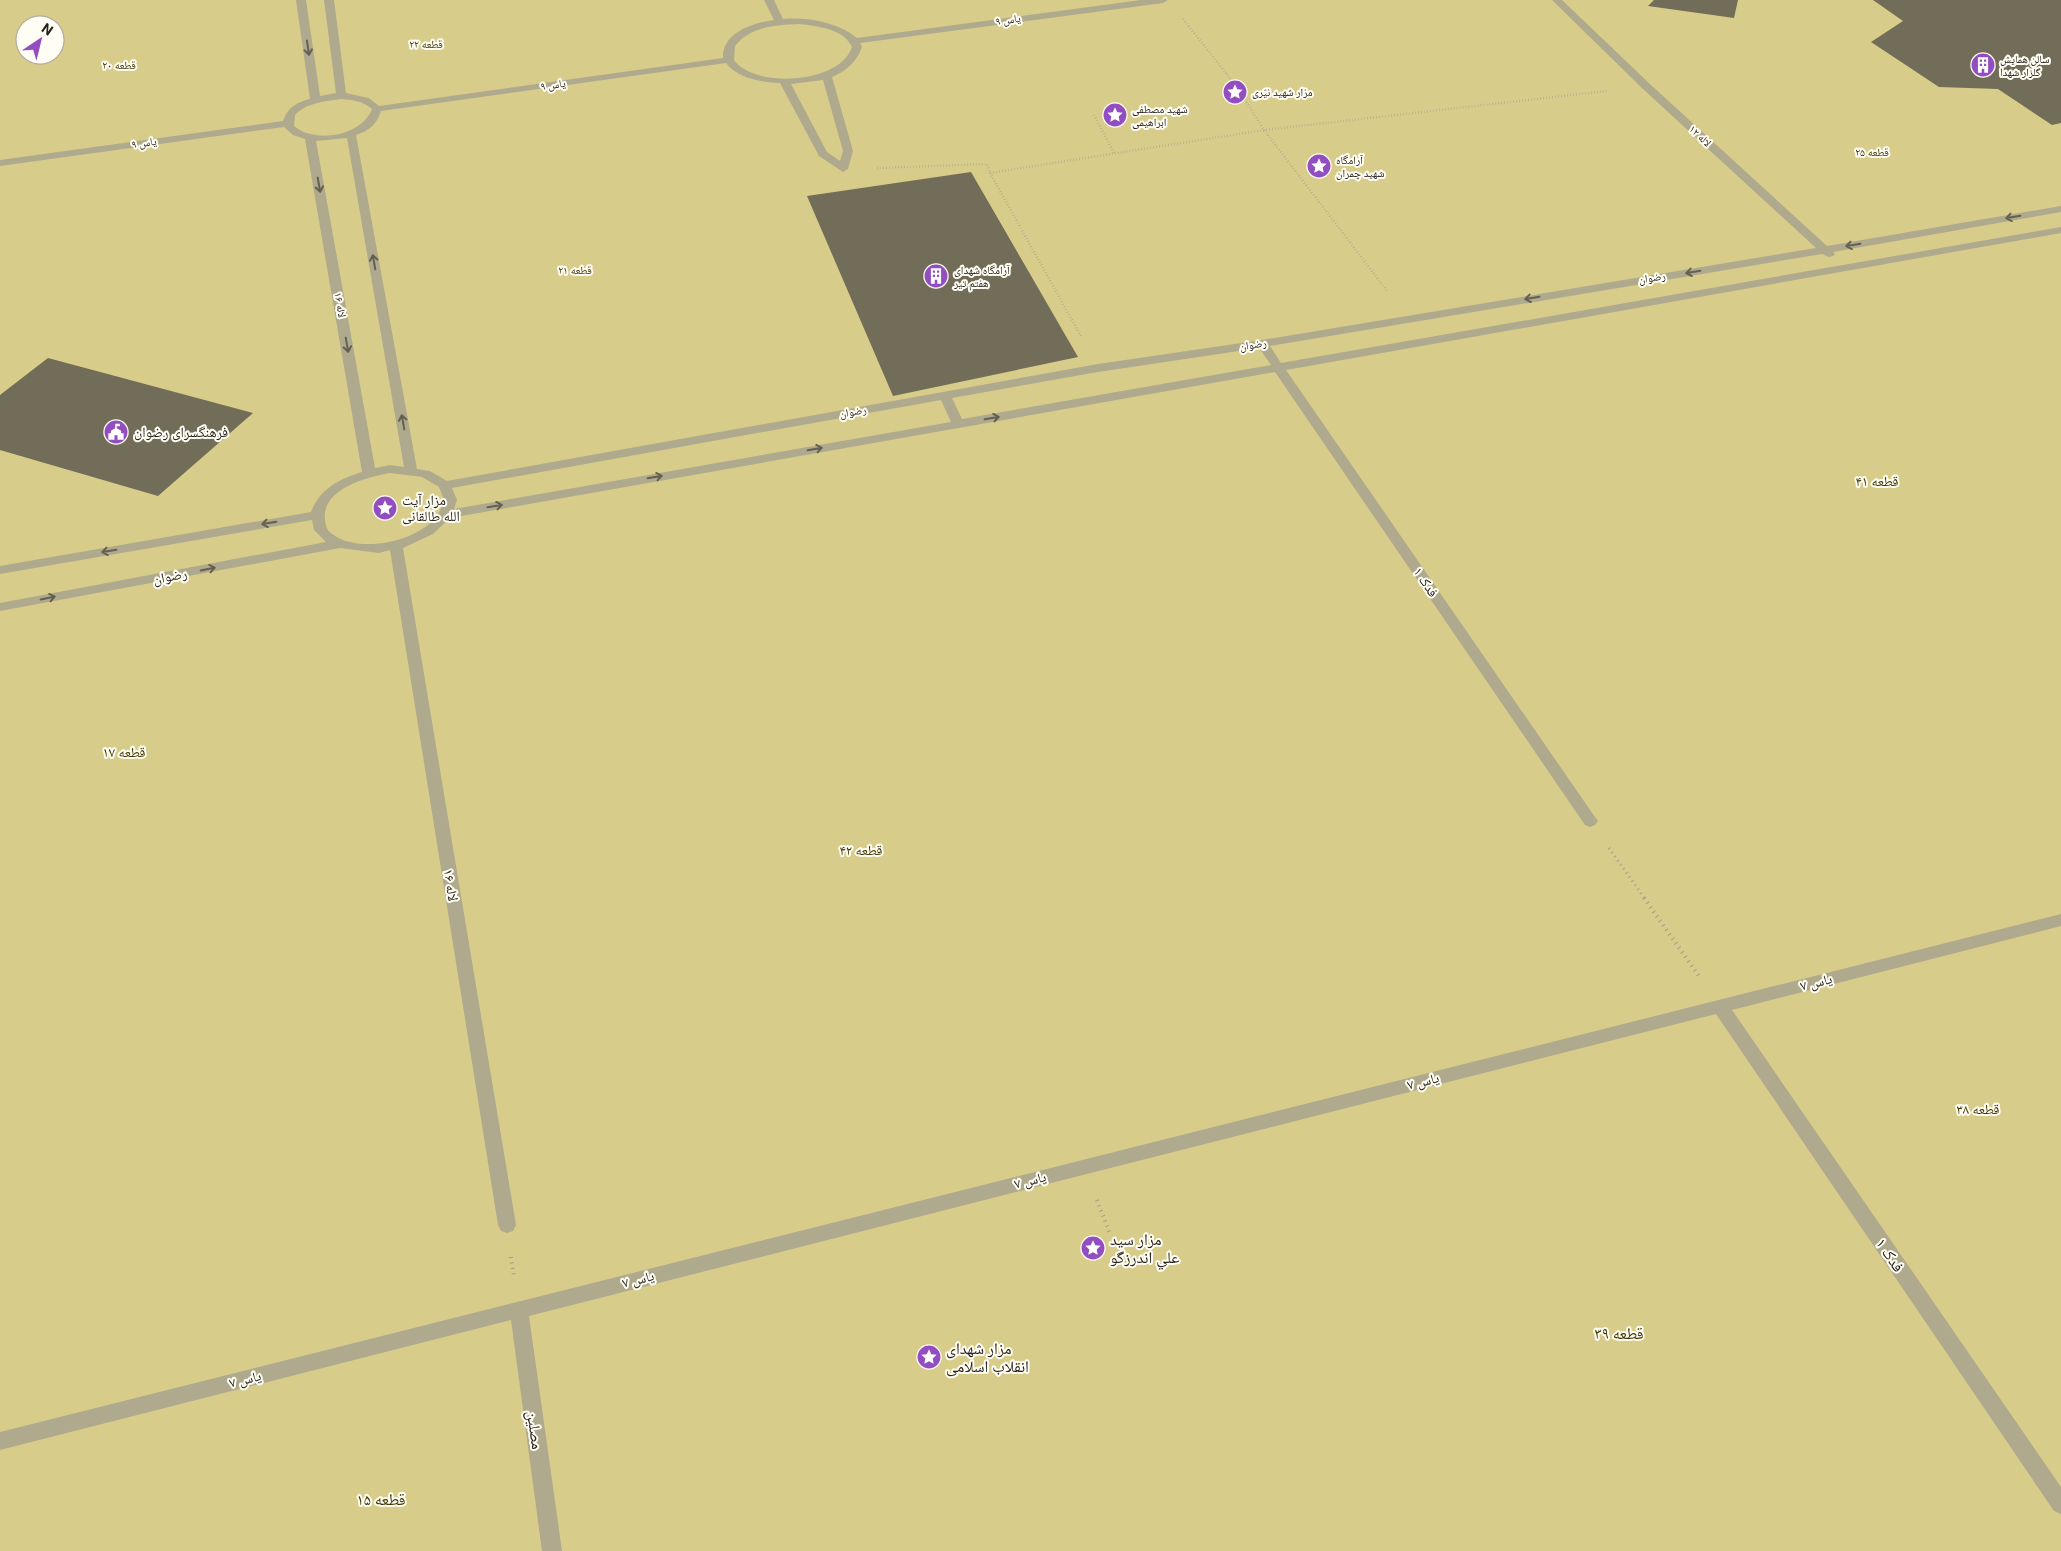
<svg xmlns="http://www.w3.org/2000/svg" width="2061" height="1551" viewBox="0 0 2061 1551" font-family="Roboto,'Noto Naskh Arabic',sans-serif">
	<rect width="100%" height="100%" fill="#f4f0d9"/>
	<path fill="#d8cc8a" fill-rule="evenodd" d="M0,0H2061V1551H0ZM25,25H55V55H25Z"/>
	<g fill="#716d58">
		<path d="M1654,0H1738L1734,18L1648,6Z"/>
		<path d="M1873,0H2061V123L2052,125L1998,89L1939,87L1871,42L1903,21Z"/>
		<path d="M971,172L1078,357L893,396L807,196Z"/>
		<path d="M48,358L253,413L158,496L0,450V395Z"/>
	</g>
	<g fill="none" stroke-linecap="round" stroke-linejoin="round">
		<g stroke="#a29f8e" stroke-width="2.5" stroke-dasharray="0.5 2.5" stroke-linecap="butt">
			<path d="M1183,19L1237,87L1264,130L1388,292"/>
			<path d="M1094,115L1114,153"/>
			<path d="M877,168L987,164L990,173L1264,130L1607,91"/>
			<path d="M990,173L1082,338"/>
		</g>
		<path stroke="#a29f8e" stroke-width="3" stroke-dasharray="1 4" stroke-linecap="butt" d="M1609,848L1645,899"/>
		<g stroke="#a29f8e" stroke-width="4" stroke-dasharray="1 4.5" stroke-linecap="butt">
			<path d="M1644,898L1699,976"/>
			<path d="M1097,1200L1110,1234"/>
			<path d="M511,1257L514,1276"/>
		</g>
		<g fill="#afaa8e" fill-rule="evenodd">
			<path d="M296,0H306L320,96L336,93L324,0H334L346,93L369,98L379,106L723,58C722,32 754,23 774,20L764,0H774L783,19C808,17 837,22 857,38L1141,0H1168L1163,3L860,43L862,47C857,61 847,71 832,77L853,151L848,169L843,172L819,156L780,83C762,82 738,79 726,63L381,111C377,124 369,131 356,135L417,469L430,471L447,481L1098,364L1262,340L1816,248L1643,89L1552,0H1562L1651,85L1827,246L2061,206V212L1833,252L1835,254L1833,256L1829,257L1822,254L1270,346L1281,363L2061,227V233L1286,370L1595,817L1598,821L1595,825L1590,827L1585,825L1275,372L450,518L433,534L403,548L516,1225L513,1231L507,1233L501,1231L498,1225L390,550L379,553L340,548L0,611V603L326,542L314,530L312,520L0,574V566L311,512C320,488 340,479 362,472L305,139L293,135L284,127L0,166V160L283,121C287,108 297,102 310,99ZM799,24C817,26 844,29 852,47C840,84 755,89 734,60L735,46C750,26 776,25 799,24ZM823,80L843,151L840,161L827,152L791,84ZM341,99C353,100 363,101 372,109C362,136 315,144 294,126L295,115C306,103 325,101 341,99ZM347,138L404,467L390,465L375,468L316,141ZM1259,348L1271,365L962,419L952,398L1098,372ZM941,400L951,422L454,509L457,500L452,488ZM390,473L422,477L439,487L444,500C442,504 441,510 438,514C420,542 357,555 331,533C326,529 326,525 325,520C321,489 367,477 390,473Z"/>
			<path d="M2061,914V926L1732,1010L2061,1487V1514L2054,1511L1716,1014L529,1316L562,1551H542L511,1320L0,1450V1432Z"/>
		</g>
	</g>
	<defs><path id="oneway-shaft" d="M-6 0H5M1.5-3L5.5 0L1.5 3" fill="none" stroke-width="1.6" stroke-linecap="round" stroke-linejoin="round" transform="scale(1.25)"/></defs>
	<g stroke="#63604f">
		<use href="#oneway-shaft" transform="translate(308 48) rotate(82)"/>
		<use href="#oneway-shaft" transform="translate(319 185) rotate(80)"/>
		<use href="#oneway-shaft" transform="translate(2013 217) rotate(170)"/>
		<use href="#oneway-shaft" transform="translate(1853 245) rotate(170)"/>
		<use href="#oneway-shaft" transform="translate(374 262) rotate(-100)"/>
		<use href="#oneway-shaft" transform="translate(1693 272) rotate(171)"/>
		<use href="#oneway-shaft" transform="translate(1532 298) rotate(171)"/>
		<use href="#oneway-shaft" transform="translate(347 345) rotate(80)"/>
		<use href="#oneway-shaft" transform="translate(992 418) rotate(-10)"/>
		<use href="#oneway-shaft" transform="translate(403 422) rotate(-100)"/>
		<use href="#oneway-shaft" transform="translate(815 449) rotate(-10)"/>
		<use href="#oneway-shaft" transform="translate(655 477) rotate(-10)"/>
		<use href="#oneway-shaft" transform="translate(495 506) rotate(-10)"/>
		<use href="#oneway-shaft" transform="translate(269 523) rotate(170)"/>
		<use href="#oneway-shaft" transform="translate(109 551) rotate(170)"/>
		<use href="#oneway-shaft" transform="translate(208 569) rotate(-11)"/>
		<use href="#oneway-shaft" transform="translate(48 598) rotate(-11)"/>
	</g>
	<defs>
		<symbol id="building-disc" viewBox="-11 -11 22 22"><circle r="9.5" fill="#924dc1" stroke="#fffdf4"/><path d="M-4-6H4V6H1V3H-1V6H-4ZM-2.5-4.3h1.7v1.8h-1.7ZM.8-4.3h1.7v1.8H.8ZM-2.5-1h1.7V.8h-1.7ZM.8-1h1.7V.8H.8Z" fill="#fff"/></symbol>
		<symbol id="sight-disc" viewBox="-11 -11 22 22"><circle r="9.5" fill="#924dc1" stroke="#fffdf4"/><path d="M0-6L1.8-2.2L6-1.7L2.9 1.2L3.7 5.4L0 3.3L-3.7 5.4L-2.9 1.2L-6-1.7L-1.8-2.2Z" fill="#fff"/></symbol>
		<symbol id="civic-disc" viewBox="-11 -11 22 22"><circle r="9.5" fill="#924dc1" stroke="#fffdf4"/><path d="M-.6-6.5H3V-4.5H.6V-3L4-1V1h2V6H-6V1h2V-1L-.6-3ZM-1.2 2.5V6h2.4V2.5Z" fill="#fff"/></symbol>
	</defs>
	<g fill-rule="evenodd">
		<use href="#building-disc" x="1969" y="51" width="28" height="28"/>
		<use href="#sight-disc" x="1221" y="78" width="28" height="28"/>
		<use href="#sight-disc" x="1101" y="101" width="28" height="28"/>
		<use href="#sight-disc" x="1305" y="152" width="28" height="28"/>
		<use href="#building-disc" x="922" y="262" width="28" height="28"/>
		<use href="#civic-disc" x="102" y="418" width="28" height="28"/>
		<use href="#sight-disc" x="371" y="494" width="28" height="28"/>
		<use href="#sight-disc" x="1079" y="1234" width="28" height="28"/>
		<use href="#sight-disc" x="915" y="1343" width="28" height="28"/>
	</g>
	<g text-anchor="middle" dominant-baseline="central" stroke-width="4" stroke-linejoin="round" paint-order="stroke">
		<g font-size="11" fill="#25231b" stroke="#fffdf4">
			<text transform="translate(1008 20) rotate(-8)">یاس ۹</text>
			<text transform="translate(553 85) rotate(-8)">یاس ۹</text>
			<text transform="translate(1700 136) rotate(43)">لاله ۱۲</text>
			<text transform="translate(144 143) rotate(-8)">یاس ۹</text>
			<text transform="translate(1652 278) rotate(-9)">رضوان</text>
			<text transform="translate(340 305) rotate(80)">لاله ۱۶</text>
			<text transform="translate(1253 345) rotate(-9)">رضوان</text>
			<text transform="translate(853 412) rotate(-10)">رضوان</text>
		</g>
		<g font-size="11" fill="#403700" stroke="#fffdf4">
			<text x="426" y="44">قطعه ۲۲</text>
			<text x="119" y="65">قطعه ۲۰</text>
			<text x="1872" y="152">قطعه ۲۵</text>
			<text x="575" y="270">قطعه ۲۱</text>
		</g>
		<g font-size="11" fill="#25231b" stroke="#fffdf4" text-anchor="start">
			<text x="2000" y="59">سالن همایش<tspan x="2000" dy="13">گلزار شهدا</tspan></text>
			<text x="1252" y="92">مزار شهید نیّری</text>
			<text x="1132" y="109">شهید مصطفی<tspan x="1132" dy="13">ابراهیمی</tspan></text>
			<text x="1336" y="160">آرامگاه<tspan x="1336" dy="13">شهید چمران</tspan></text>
			<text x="954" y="270">آرامگاه شهدای<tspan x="954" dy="13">هفتم تیر</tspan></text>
		</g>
		<g font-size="14" fill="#25231b" stroke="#fffdf4" text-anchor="start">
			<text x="134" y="432">فرهنگسرای رضوان</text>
			<text x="402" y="500">مزار آیت<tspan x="402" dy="16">الله طالقانی</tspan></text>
		</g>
		<g font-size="14" fill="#403700" stroke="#fffdf4">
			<text x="1877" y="481">قطعه ۴۱</text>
			<text x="124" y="752">قطعه ۱۷</text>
			<text x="861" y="850">قطعه ۴۲</text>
			<text x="1978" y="1109">قطعه ۳۸</text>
		</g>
		<g font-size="14" fill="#25231b" stroke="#fffdf4">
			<text transform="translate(170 576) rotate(-11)">رضوان</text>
			<text transform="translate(1426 582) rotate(56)">فدک ۱</text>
			<text transform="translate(451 885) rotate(81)">لاله ۱۶</text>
			<text transform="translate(1816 982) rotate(-14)">یاس ۷</text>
			<text transform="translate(1423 1081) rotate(-14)">یاس ۷</text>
			<text transform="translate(1030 1180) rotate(-14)">یاس ۷</text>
			<text transform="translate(638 1279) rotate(-14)">یاس ۷</text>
			<text transform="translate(245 1379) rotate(-14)">یاس ۷</text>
		</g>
		<g font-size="16" fill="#25231b" stroke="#fffdf4" text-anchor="start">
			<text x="1110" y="1239">مزار سيد<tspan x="1110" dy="18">علي اندرزگو</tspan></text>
			<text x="946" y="1348">مزار شهدای<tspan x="946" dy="18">انقلاب اسلامی</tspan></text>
		</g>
		<g font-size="16" fill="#25231b" stroke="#fffdf4">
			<text transform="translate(1890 1255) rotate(56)">فدک ۱</text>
			<text transform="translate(535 1430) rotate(82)">مصلین</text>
		</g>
		<g font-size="16" fill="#403700" stroke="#fffdf4">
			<text x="1619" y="1333">قطعه ۳۹</text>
			<text x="381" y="1499">قطعه ۱۵</text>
		</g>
	</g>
	<g transform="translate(40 40) rotate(35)"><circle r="24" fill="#fffdf4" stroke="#a8a69d"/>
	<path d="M0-4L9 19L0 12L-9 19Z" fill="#924dc1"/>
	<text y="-8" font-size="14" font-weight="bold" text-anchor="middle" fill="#25231b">N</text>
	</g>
</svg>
